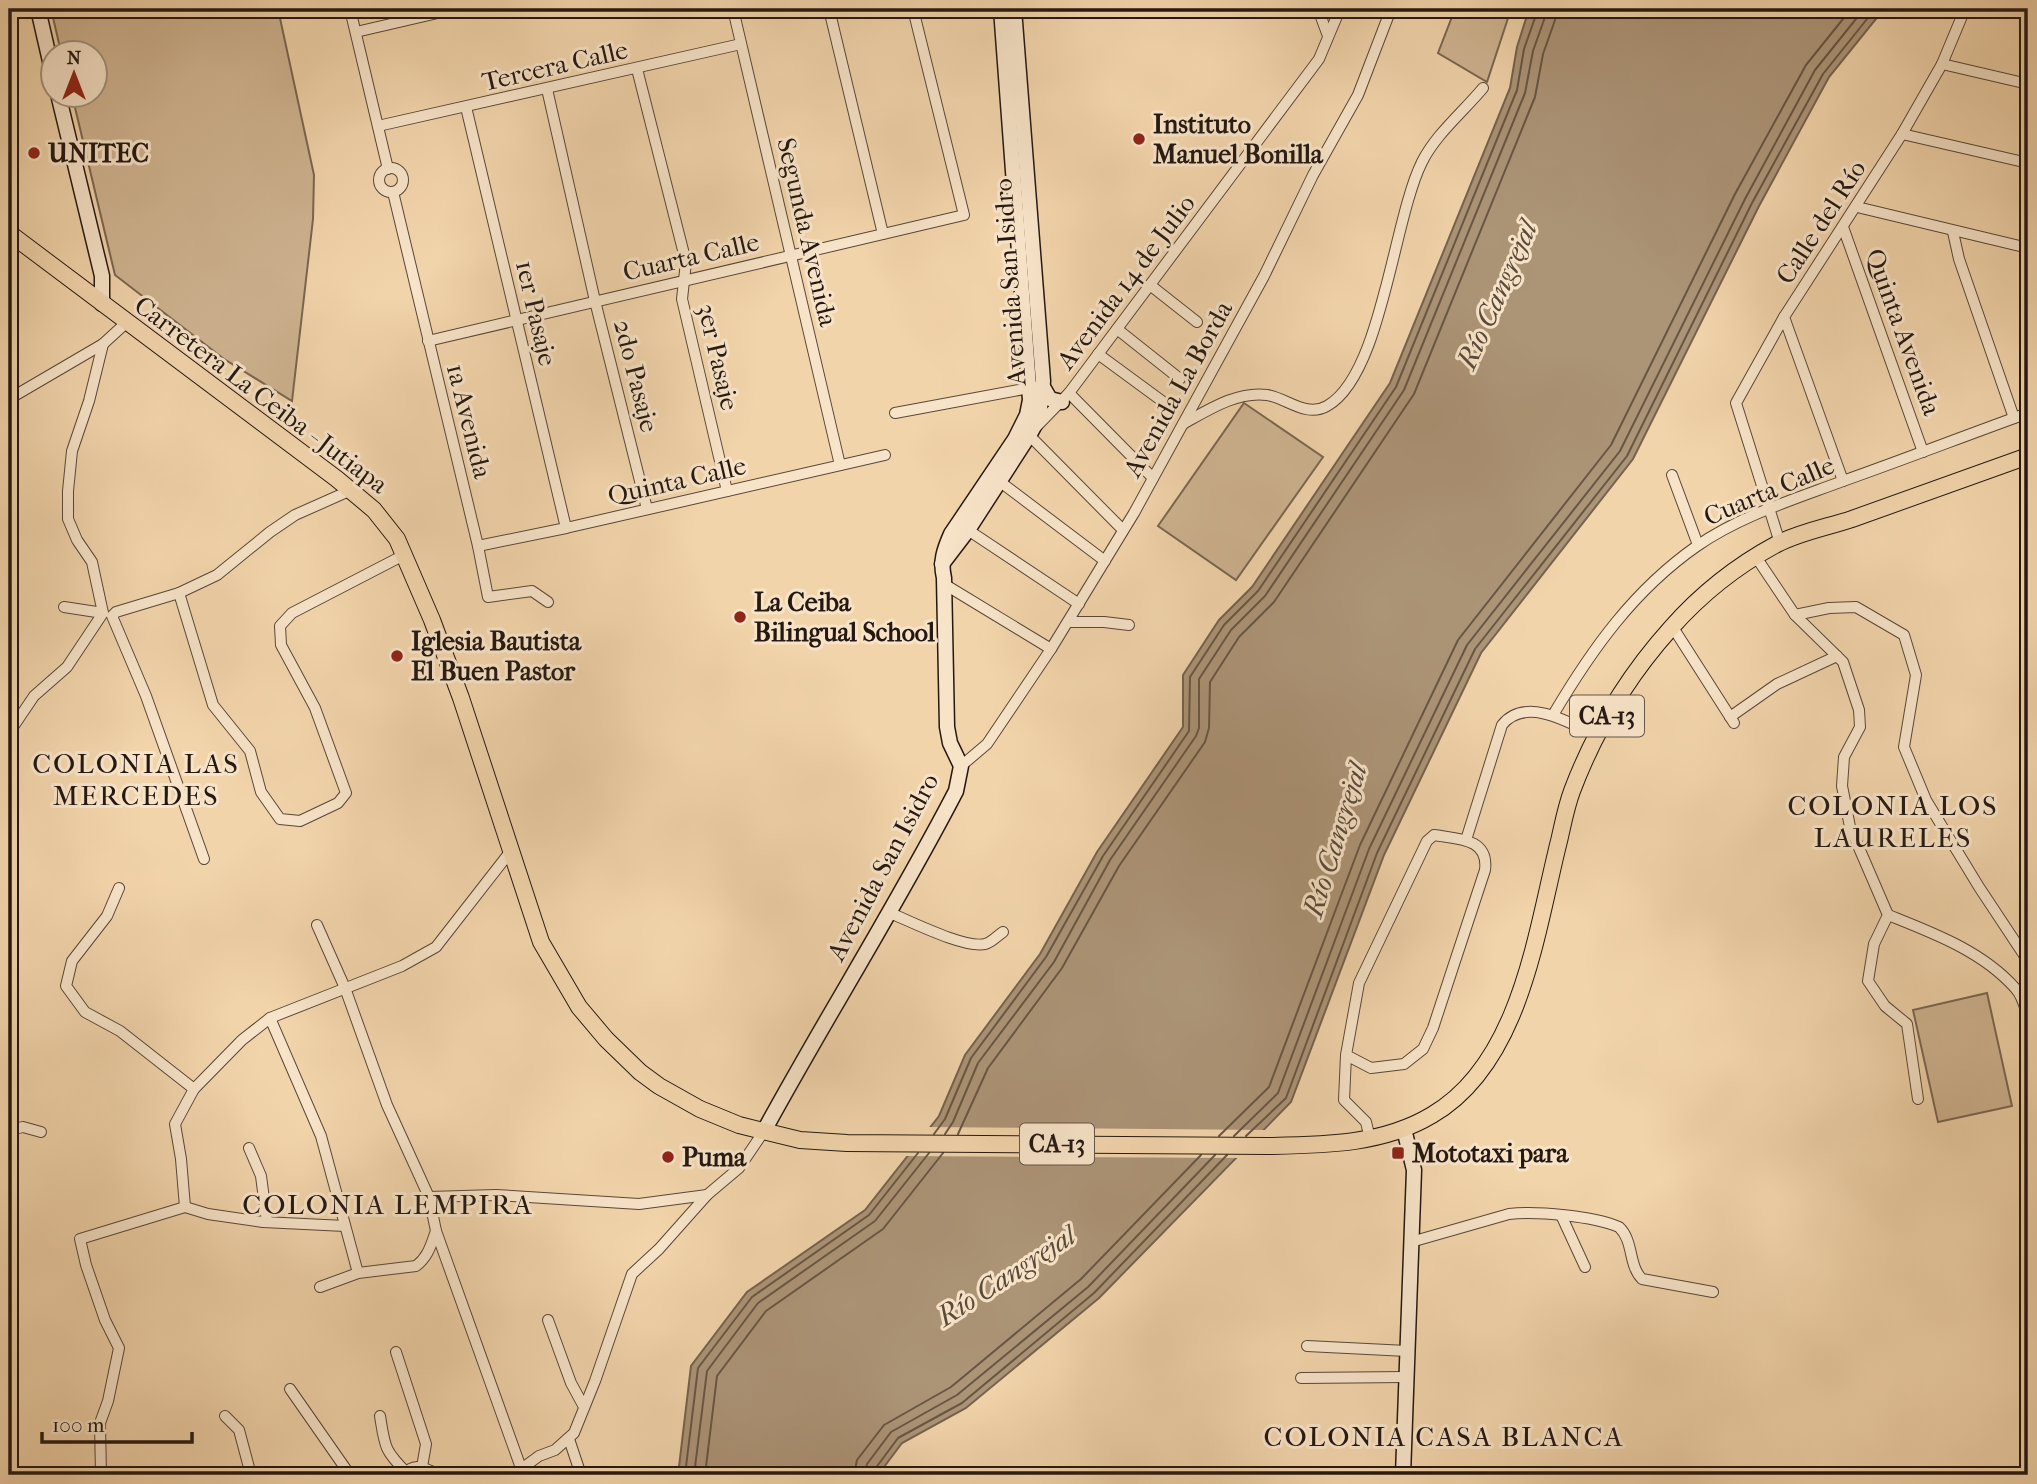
<svg xmlns="http://www.w3.org/2000/svg" width="2037" height="1484" viewBox="0 0 2037 1484" font-family="'IM FELL French Canon',serif">
	<rect width="100%" height="100%" fill="#f2d4ab"/>
	<filter id="stains"><feTurbulence type="fractalNoise" baseFrequency=".00286" numOctaves="4"/><feColorMatrix values="0 0 0 0 .2 0 0 0 0 .09 0 0 0 0 .02 0 0 0 .5 -.17"/></filter>
	<radialGradient id="worn" r=".72"><stop offset=".6" stop-color="#630" stop-opacity="0"/><stop offset="1" stop-color="#630" stop-opacity=".3"/></radialGradient>
	<g fill="#cfb491" stroke="#7a6651" stroke-width="2">
		<path d="M51,9H278L314,175L313,219L292,401L224,359L115,275L72,95L94,94V52H61Z"/>
		<path d="M1455,9H1511L1487,82L1438,53Z"/>
		<path d="M1244,403L1323,457L1236,580L1158,526Z"/>
		<path d="M1987,993L2012,1106L1938,1122L1913,1010Z"/>
	</g>
	<path fill="#ac9477" stroke="#76624e" stroke-width="2" d="M1529,9H1884L1829,77L1759,206L1633,459L1481,653L1384,855L1291,1102L1099,1298L966,1408L902,1443L878,1475H678L691,1366L747,1292L865,1210L939,1116L965,1055L1040,954L1097,852L1183,727V675L1219,620L1252,587L1390,383L1510,88L1517,47Z"/>
	<path fill="#f2d4ab" d="M926,1127L1267,1130L1239,1158L903,1156Z"/>
	<g fill="none" stroke-linecap="round" stroke-linejoin="round">
		<g stroke="#685644" stroke-width="2">
			<path d="M934,1134L945,1119L971,1058L1046,957L1103,856L1189,731L1190,677L1224,625L1258,591L1396,387L1517,90L1524,49L1536,15V9"/>
			<path d="M945,1134L953,1122L978,1063L1054,962L1110,860L1196,736L1199,728V679L1231,630L1265,596L1404,390L1525,93L1533,51L1545,17V9"/>
			<path d="M958,1134L988,1068L1062,968L1119,866L1205,742L1209,728L1210,682L1239,637L1274,602L1414,394L1535,97L1543,54L1555,20L1556,9"/>
			<path d="M1219,1136L1269,1087L1360,845L1458,640L1611,445L1735,194L1806,65L1851,9"/>
			<path d="M1234,1136L1278,1093L1369,849L1467,645L1620,451L1745,199L1815,70L1864,9"/>
			<path d="M1246,1136L1286,1098L1377,853L1475,649L1627,456L1752,203L1823,74L1875,9"/>
			<path d="M685,1475L698,1368L752,1297L869,1215L918,1153"/>
			<path d="M694,1475L707,1371L758,1303L875,1221L929,1153"/>
			<path d="M705,1475L717,1376L766,1311L883,1229L943,1153"/>
			<path d="M854,1475L857,1460L884,1425L951,1387L1081,1279L1201,1155"/>
			<path d="M864,1475L867,1464L891,1432L957,1395L1088,1287L1215,1155"/>
			<path d="M873,1475L875,1469L898,1438L962,1403L1094,1293L1227,1155"/>
		</g>
		<defs>
			<g id="street">
				<path d="M350,9L388,169"/>
				<path d="M733,9L840,465"/>
				<path d="M829,9L883,234"/>
				<path d="M1318,9L1328,36"/>
				<path d="M356,32L455,9"/>
				<path d="M1942,64L2028,84"/>
				<path d="M637,69L686,262L682,299L727,491"/>
				<path d="M547,89L595,301L647,509"/>
				<path d="M466,107L566,528"/>
				<path d="M378,126L741,44"/>
				<path d="M1902,134L2028,163"/>
				<circle cx="391" cy="180" r="12"/>
				<path d="M393,192L478,546L488,597L532,591L548,602"/>
				<path d="M1857,207L2028,248"/>
				<path d="M1843,227L1923,452"/>
				<path d="M1953,232L1959,259L2014,418"/>
				<path d="M1150,285L1197,322"/>
				<path d="M1784,317L1843,481"/>
				<path d="M1117,329L1180,379"/>
				<path d="M428,341L964,215L913,9"/>
				<path d="M1098,354L1162,401"/>
				<path d="M1069,393L1153,478"/>
				<path d="M9,399L103,344L127,322"/>
				<path d="M895,413L1035,387"/>
				<path d="M1183,424C1208,410 1237,391 1267,395C1287,398 1306,418 1327,406C1382,375 1393,220 1422,162C1436,134 1463,112 1483,88"/>
				<path d="M1037,426L1069,393L1319,59L1340,9"/>
				<path d="M1025,431L1123,530"/>
				<path d="M1672,475L1698,545"/>
				<path d="M999,481L1105,561"/>
				<path d="M968,530L1079,604"/>
				<path d="M1780,543L1736,403L1784,317L1902,134L1942,64L1965,9"/>
				<path d="M478,546L566,528L885,455"/>
				<path d="M1756,557L1795,615L1843,662L1859,710L1860,727L1844,757L1842,786L1850,827L1888,915L1874,944L1868,981L1885,1006L1907,1024L1918,1099"/>
				<path d="M944,584L1051,649"/>
				<path d="M179,593L213,705L250,751L261,792L280,819L300,821L338,803L346,793L315,708L281,645L280,626L292,613L404,555"/>
				<path d="M64,607L103,613"/>
				<path d="M1795,615L1829,608L1856,607L1904,635L1916,675L1904,747L1926,800L1979,887L2028,961"/>
				<path d="M1068,622H1104L1129,625"/>
				<path d="M1672,626L1734,723"/>
				<path d="M1553,715C1592,649 1634,590 1697,546C1740,516 1795,499 1843,481C1905,459 1967,435 2028,413"/>
				<path d="M1730,717L1777,684L1837,656"/>
				<path d="M9,733L34,696L67,667L103,613L92,562L77,540L68,519V491L72,451L89,401L103,344"/>
				<path d="M961,766L987,744L1051,649L1134,513L1264,276L1313,175L1358,95L1391,9"/>
				<path d="M1466,840L1502,725C1525,696 1569,722 1595,735"/>
				<path d="M204,859L146,696L112,616L116,612L179,593L217,575L270,532L295,515L349,491"/>
				<path d="M119,888L107,916L72,961L66,986L85,1012L120,1031L194,1089"/>
				<path d="M890,913C910,921 965,949 985,944C991,943 997,936 1003,932"/>
				<path d="M1888,915C1933,933 1982,951 2015,988C2023,996 2025,1008 2028,1018"/>
				<path d="M317,925L345,988L387,1105L429,1197L436,1231L521,1468"/>
				<path d="M270,1018L321,1136L358,1273"/>
				<path d="M1346,1055L1371,1068L1404,1064L1423,1049L1433,1028L1485,870C1489,838 1458,839 1434,835L1427,841L1359,983L1346,1055L1344,1100L1366,1122L1370,1139"/>
				<path d="M9,1130L23,1127L41,1132"/>
				<path d="M249,1148L261,1176L267,1222"/>
				<path d="M429,1197L496,1195L639,1204L707,1195"/>
				<path d="M185,1207L181,1159L175,1124L194,1089L242,1040L270,1018L402,966L436,947L510,852"/>
				<path d="M1561,1215L1585,1267"/>
				<path d="M1411,1242L1509,1214C1537,1211 1593,1216 1619,1227C1634,1241 1628,1265 1642,1279L1713,1292"/>
				<path d="M320,1287L358,1273L416,1266C428,1257 431,1245 436,1231"/>
				<path d="M548,1320L571,1383L584,1407"/>
				<path d="M1307,1346L1407,1351"/>
				<path d="M396,1352L426,1444L422,1467"/>
				<path d="M1301,1378L1406,1377"/>
				<path d="M290,1389L350,1475"/>
				<path d="M225,1416L239,1430L251,1475"/>
				<path d="M380,1416C385,1447 384,1450 407,1473"/>
				<path d="M569,1439L581,1475"/>
				<path d="M101,1475L100,1423L108,1401L119,1348L105,1320L86,1265L80,1239L185,1207L208,1214L263,1222L345,1226"/>
				<path d="M405,1475C414,1460 427,1470 440,1475"/>
				<path d="M513,1475L539,1456L555,1450L574,1433L595,1381L632,1274L659,1249L707,1195L739,1168L764,1131"/>
			</g>
			<g id="secondary">
				<path d="M38,9L52,70"/>
				<path d="M58,94L102,276V304"/>
				<path d="M1043,387L1050,399L1062,402"/>
				<path d="M942,564L968,530L1030,434L1039,417L1043,381L1014,9"/>
				<path d="M764,1131C826,1017 896,907 956,791L961,766L950,743L947,727L944,578C940,561 944,550 951,534L1015,439L1027,415L1030,400L1001,9"/>
				<path d="M1403,1475L1414,1170L1404,1129"/>
			</g>
			<path id="primary" d="M9,233L337,479L374,510L397,539L432,620L461,698L541,942L579,1007L606,1039L640,1072L659,1086L700,1109L739,1125L800,1140L847,1143L1267,1146C1323,1145 1382,1145 1432,1115C1521,1063 1536,932 1559,841C1563,824 1566,807 1572,791C1595,730 1627,677 1671,628C1701,594 1738,565 1777,544C1800,532 1828,527 1852,519C1911,498 1970,477 2028,456"/>
		</defs>
		<use href="#street" stroke="#584738" stroke-width="12"/>
		<use href="#secondary" stroke="#251811" stroke-width="17"/>
		<use href="#primary" stroke="#251811" stroke-width="18"/>
		<use href="#street" stroke="#f7e3c8" stroke-width="10"/>
		<use href="#secondary" stroke="#f7e3c8" stroke-width="14"/>
		<use href="#primary" stroke="#f2d4ab" stroke-width="16"/>
	</g>
	<g fill="#8f2418" stroke="#f7e3c8" stroke-width="2.5">
		<circle cx="1139" cy="139" r="7"/>
		<circle cx="34" cy="153" r="7"/>
		<circle cx="740" cy="617" r="7"/>
		<circle cx="397" cy="656" r="7"/>
		<rect x="1391" y="1146" width="14" height="14" rx="3.5"/>
		<circle cx="668" cy="1157" r="7"/>
	</g>
	<g text-anchor="middle" dominant-baseline="central" stroke-width="6" stroke-linejoin="round" paint-order="stroke">
		<g fill="#f7e3c8" stroke="#645548" stroke-width="2">
			<rect x="1570" y="695.5" width="74" height="41" rx="5"/>
			<rect x="1020" y="1123.5" width="74" height="41" rx="5"/>
		</g>
		<g font-size="24" font-weight="bold" fill="#251811">
			<text x="1607" y="716">CA-13</text>
			<text x="1057" y="1144">CA-13</text>
		</g>
		<g font-size="26" fill="#251811" stroke="#f7e3c8">
			<text transform="translate(555 66) rotate(-13)">Tercera Calle</text>
			<text transform="translate(1821 222) rotate(-57)">Calle del Río</text>
			<text transform="translate(807 232) rotate(77)">Segunda Avenida</text>
			<text transform="translate(691 257) rotate(-13)">Cuarta Calle</text>
			<text transform="translate(1010 282) rotate(-94)">Avenida San Isidro</text>
			<text transform="translate(1126 282) rotate(-53)">Avenida 14 de Julio</text>
			<text transform="translate(536 313) rotate(77)">1er Pasaje</text>
			<text transform="translate(1903 332) rotate(70)">Quinta Avenida</text>
			<text transform="translate(718 357) rotate(77)">3er Pasaje</text>
			<text transform="translate(636 376) rotate(76)">2do Pasaje</text>
			<text transform="translate(1178 389) rotate(-61)">Avenida La Borda</text>
			<text transform="translate(261 395) rotate(37)">Carretera La Ceiba - Jutiapa</text>
			<text transform="translate(469 421) rotate(76)">1a Avenida</text>
			<text transform="translate(677 481) rotate(-13)">Quinta Calle</text>
			<text transform="translate(1769 491) rotate(-23)">Cuarta Calle</text>
			<text transform="translate(883 867) rotate(-62)">Avenida San Isidro</text>
		</g>
		<g font-size="26" font-weight="bold" fill="#251811" stroke="#f7e3c8" text-anchor="start">
			<text x="1153" y="124">Instituto<tspan x="1153" dy="30">Manuel Bonilla</tspan></text>
			<text x="48" y="153">UNITEC</text>
			<text x="754" y="602">La Ceiba<tspan x="754" dy="30">Bilingual School</tspan></text>
			<text x="411" y="641">Iglesia Bautista<tspan x="411" dy="30">El Buen Pastor</tspan></text>
			<text x="1412" y="1153">Mototaxi para</text>
			<text x="682" y="1157">Puma</text>
		</g>
		<g font-size="28" font-style="italic" fill="#5b4a3a" stroke="#f7e3c8">
			<text transform="translate(1497 295) rotate(-66)">Río Cangrejal</text>
			<text transform="translate(1335 840) rotate(-73)">Río Cangrejal</text>
			<text transform="translate(1006 1276) rotate(-33)">Río Cangrejal</text>
		</g>
		<g font-size="28" letter-spacing="2" fill="#251811" stroke="#f7e3c8">
			<text x="136" y="763">COLONIA LAS<tspan x="136" dy="32">MERCEDES</tspan></text>
			<text x="1893" y="805">COLONIA LOS<tspan x="1893" dy="32">LAURELES</tspan></text>
			<text x="388" y="1204">COLONIA LEMPIRA</text>
			<text x="1444" y="1436">COLONIA CASA BLANCA</text>
		</g>
	</g>
	<rect width="2037" height="1484" fill="none" stroke="#f2d4ab" stroke-width="35"/>
	<rect x="10" y="10" width="2016" height="1463" fill="none" stroke="#251811" stroke-width="3.5"/>
	<rect x="18" y="18" width="2002" height="1449" fill="none" stroke="#251811" stroke-width="2"/>
	<g transform="translate(74 74)"><circle r="33" fill="#f7e3c8" stroke="#a3927f" stroke-width="2"/>
	<path d="M0-5L12 26L0 18L-12 26Z" fill="#8f2418"/>
	<text y="-10" font-size="19" font-weight="bold" text-anchor="middle" fill="#251811">N</text>
	</g>
	<path d="M42 1432v10h150v-10" fill="none" stroke="#251811" stroke-width="3.5"/>
	<text x="52" y="1432" font-size="21" fill="#251811" stroke="#f7e3c8" stroke-width="5" paint-order="stroke">100 m</text>
	<rect width="100%" height="100%" filter="url(#stains)"/>
	<rect width="100%" height="100%" fill="url(#worn)"/>
</svg>
